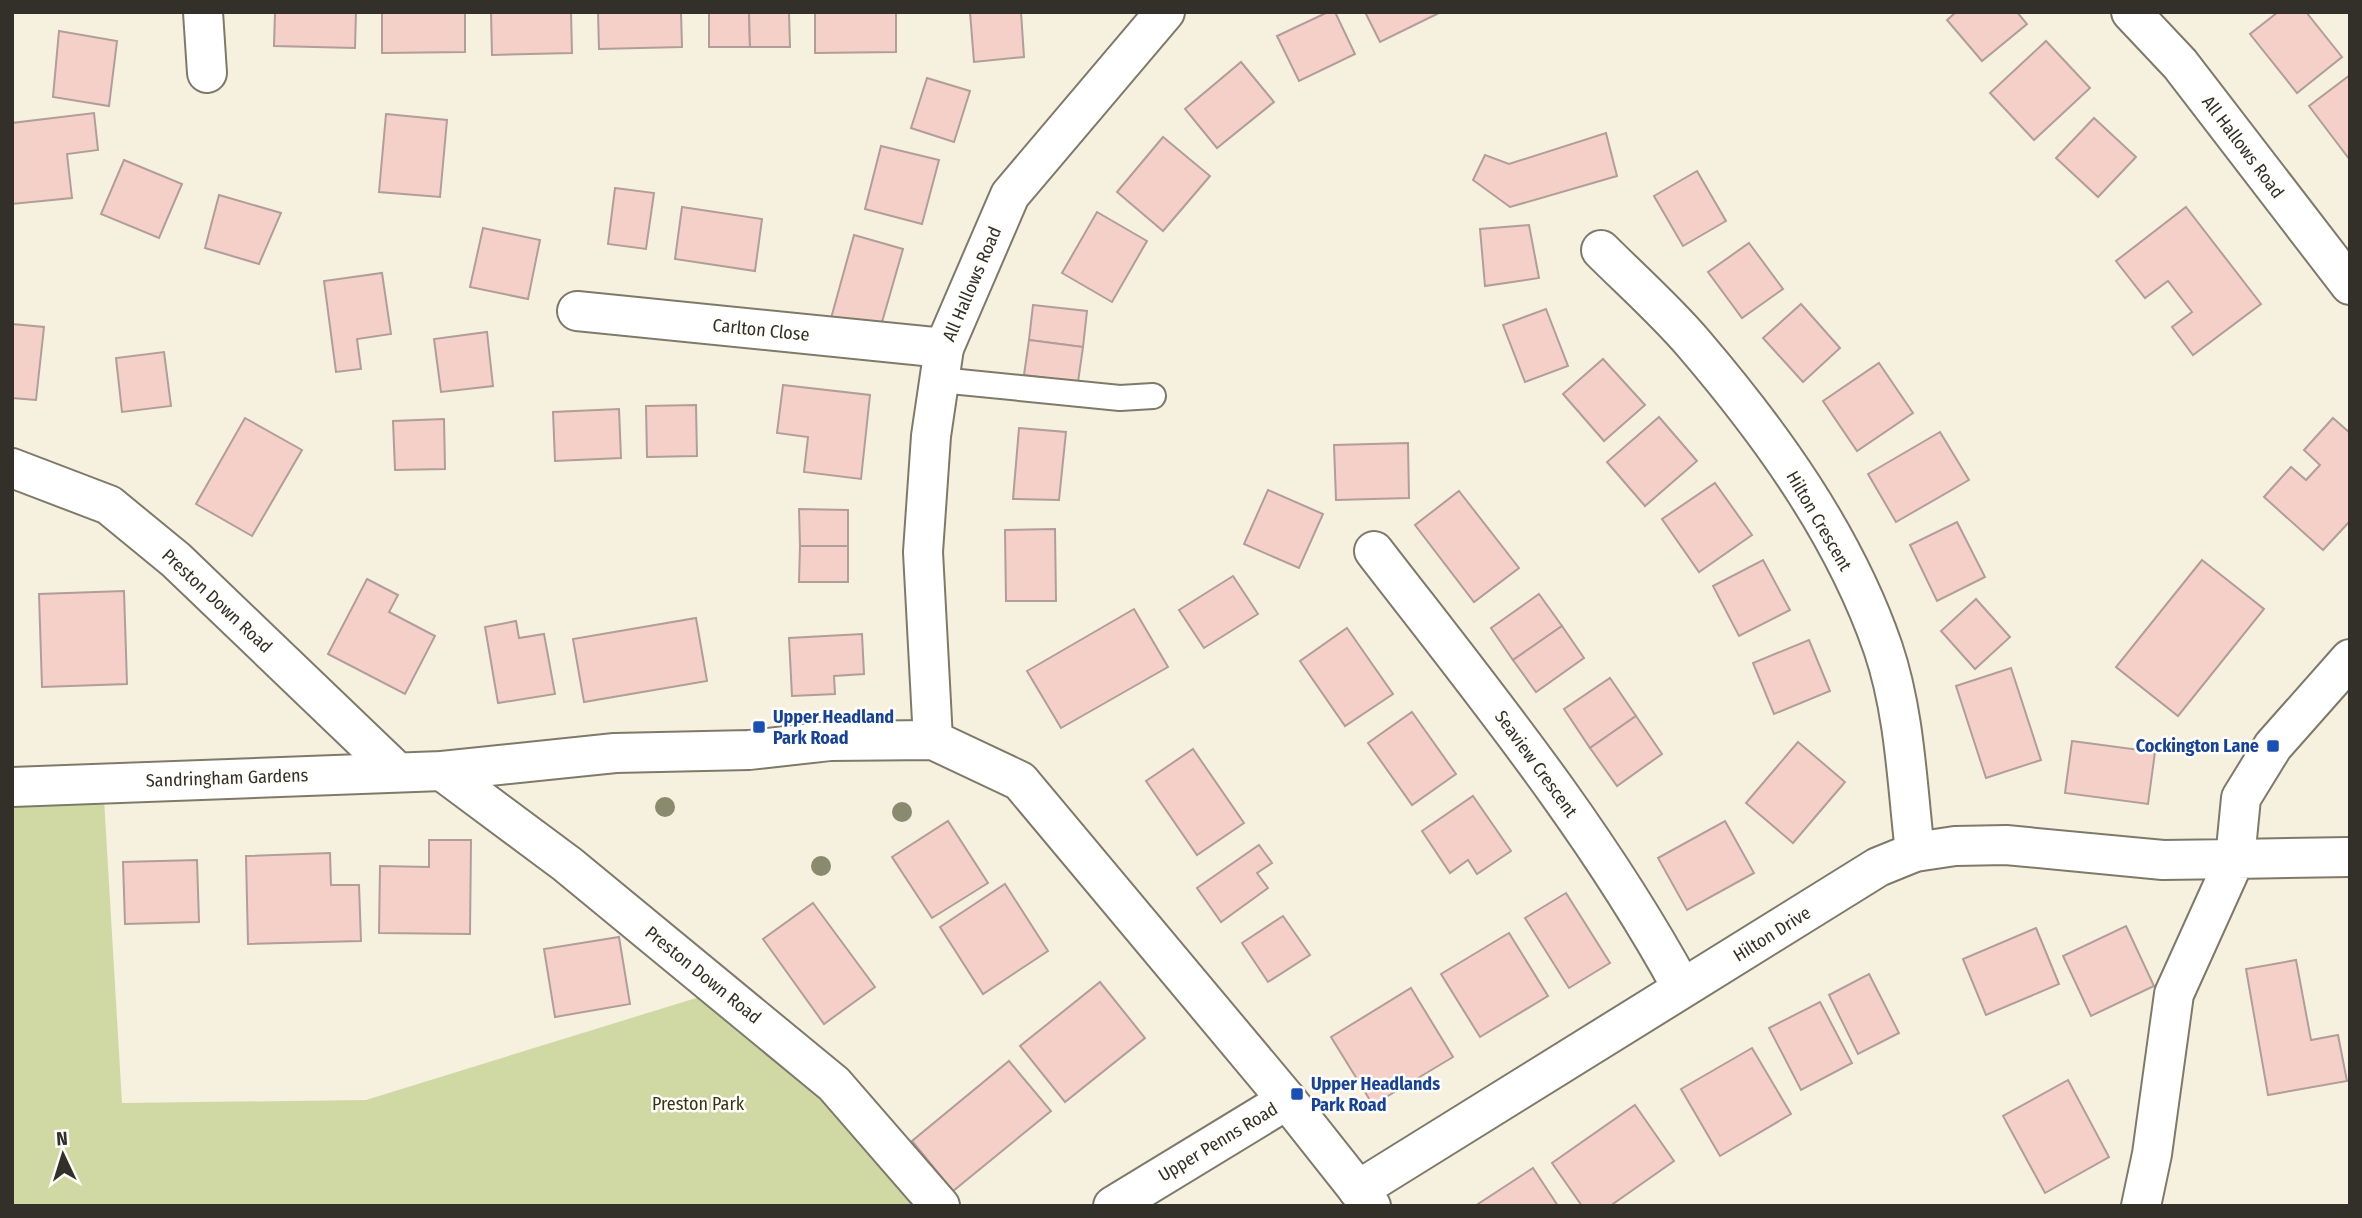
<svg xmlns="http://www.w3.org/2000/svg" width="2362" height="1218" viewBox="0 0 2362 1218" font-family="'Fira Sans Condensed',sans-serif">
	<rect width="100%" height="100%" fill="#f6f0df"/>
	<path fill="#d0d9a4" d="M103,782L122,1103L366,1100L722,990L940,1206H12V787Z"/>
	<g fill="#f5d0c9" stroke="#b19d9a" stroke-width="2">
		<path d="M275,12H356L355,48L274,46Z"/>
		<path d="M382,12H465V52L382,53Z"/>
		<path d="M491,12H571L572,53L492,55Z"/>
		<path d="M598,12H681L682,47L599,49Z"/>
		<path d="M709,12H749L750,47H709Z"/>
		<path d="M749,12H789L790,47H750Z"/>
		<path d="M815,12H896V52L815,53Z"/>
		<path d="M970,12H1021L1024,57L974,62Z"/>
		<path d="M1328,12H1335L1355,54L1299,81L1277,36Z"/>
		<path d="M1365,12H1441L1380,42Z"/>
		<path d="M1956,12H2017L2027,24L1982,61L1947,20Z"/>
		<path d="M2278,12H2306L2342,57L2297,93L2250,34Z"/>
		<path d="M59,31L117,41L109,106L53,97Z"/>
		<path d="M2046,41L2090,88L2034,140L1990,93Z"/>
		<path d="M1241,62L1274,102L1217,148L1185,109Z"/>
		<path d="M2350,75V160L2309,106Z"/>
		<path d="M927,78L970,91L954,142L911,128Z"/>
		<path d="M94,113L98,150L67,154L72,198L12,204V123Z"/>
		<path d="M386,114L447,120L440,197L379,192Z"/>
		<path d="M2094,118L2136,157L2098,197L2056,158Z"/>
		<path d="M1606,133L1617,176L1510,207L1473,180L1485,155L1509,164Z"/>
		<path d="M1163,137L1210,176L1163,231L1117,192Z"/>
		<path d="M881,146L939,160L922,224L865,209Z"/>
		<path d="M124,160L182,184L159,238L101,214Z"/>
		<path d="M1697,171L1726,221L1683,246L1654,196Z"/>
		<path d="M615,188L654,193L646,249L608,244Z"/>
		<path d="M219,195L281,213L259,264L205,248Z"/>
		<path d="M682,207L762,219L755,271L675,259Z"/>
		<path d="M2186,207L2261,304L2193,355L2172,327L2192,312L2168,281L2145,298L2116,261Z"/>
		<path d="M1097,212L1147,241L1112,302L1062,273Z"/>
		<path d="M1529,225L1539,278L1485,286L1480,229Z"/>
		<path d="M483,228L540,240L528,299L470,287Z"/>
		<path d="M854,235L903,249L878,336L830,322Z"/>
		<path d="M1749,243L1783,289L1742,318L1708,272Z"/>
		<path d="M382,273L391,334L357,339L361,369L336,372L324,281Z"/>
		<path d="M1801,304L1840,348L1803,382L1763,338Z"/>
		<path d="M1033,305L1087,311L1083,347L1029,340Z"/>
		<path d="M1546,309L1568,366L1525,382L1503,325Z"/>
		<path d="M12,324L44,327L36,400L12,398Z"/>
		<path d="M487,332L493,386L441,392L434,339Z"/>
		<path d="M1029,340L1083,347L1078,382L1024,375Z"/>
		<path d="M164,352L171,406L122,412L116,358Z"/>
		<path d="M1603,359L1645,405L1604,441L1563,394Z"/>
		<path d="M1879,363L1913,413L1857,451L1823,401Z"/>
		<path d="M783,385L870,395L861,479L804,472L808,437L777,433Z"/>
		<path d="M696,405L697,456L647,457L646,406Z"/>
		<path d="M619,409L621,458L555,461L553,412Z"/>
		<path d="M1659,417L1697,461L1645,506L1607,462Z"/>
		<path d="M245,418L302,450L252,536L196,504Z"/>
		<path d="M2333,418L2350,433V521L2323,550L2264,497L2291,467L2306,480L2320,465L2304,450Z"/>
		<path d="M444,419L445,469L395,470L393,421Z"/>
		<path d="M1019,428L1066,432L1059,500L1013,499Z"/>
		<path d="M1940,432L1969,480L1896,522L1868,474Z"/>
		<path d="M1408,443L1409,498L1336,500L1334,445Z"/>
		<path d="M1715,483L1752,535L1699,572L1662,519Z"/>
		<path d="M1268,490L1323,514L1299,568L1244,544Z"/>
		<path d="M1459,491L1519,568L1474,602L1415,525Z"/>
		<path d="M799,509L848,510V546H800Z"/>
		<path d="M1957,522L1985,577L1937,601L1910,545Z"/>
		<path d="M1055,529L1056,601H1006L1005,530Z"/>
		<path d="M800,546H848V582H799Z"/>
		<path d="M1763,560L1790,610L1739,636L1713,586Z"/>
		<path d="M2202,560L2264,609L2178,716L2116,667Z"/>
		<path d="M1233,576L1258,614L1204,648L1179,610Z"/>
		<path d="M367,579L398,595L389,612L435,636L405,694L328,654Z"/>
		<path d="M124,591L127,684L42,687L39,594Z"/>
		<path d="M1539,594L1562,626L1513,660L1491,628Z"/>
		<path d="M1976,599L2010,637L1975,669L1941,631Z"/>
		<path d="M1134,609L1168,667L1061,728L1027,671Z"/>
		<path d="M696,618L707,681L584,702L573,639Z"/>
		<path d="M516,621L519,638L544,634L555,694L498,703L485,627Z"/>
		<path d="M1562,626L1584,658L1536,692L1513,660Z"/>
		<path d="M1347,628L1393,694L1345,726L1300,661Z"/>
		<path d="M862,634L864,674L834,676L835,694L792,696L789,638Z"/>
		<path d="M1809,640L1830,691L1774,714L1753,663Z"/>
		<path d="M2011,668L2041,760L1986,778L1956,686Z"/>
		<path d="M1610,678L1636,716L1590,748L1564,709Z"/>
		<path d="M1412,712L1456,774L1412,805L1368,743Z"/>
		<path d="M1636,716L1662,754L1617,786L1590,748Z"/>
		<path d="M2072,741L2155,752L2148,804L2065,793Z"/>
		<path d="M1798,742L1845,782L1793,843L1746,803Z"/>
		<path d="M1193,749L1244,823L1197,855L1146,781Z"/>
		<path d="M1473,796L1511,851L1477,874L1468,860L1450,873L1422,831Z"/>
		<path d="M948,821L988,883L932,918L892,857Z"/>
		<path d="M1725,821L1754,873L1687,910L1658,858Z"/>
		<path d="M429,840H471L470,934L379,933L380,866L429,867Z"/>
		<path d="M1259,845L1272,863L1257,873L1268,888L1221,922L1197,888Z"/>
		<path d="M330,853L331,885H359L361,941L248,944L246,856Z"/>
		<path d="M197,860L199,922L125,924L123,862Z"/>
		<path d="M1005,884L1048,951L983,994L940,927Z"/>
		<path d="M1566,893L1610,963L1569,988L1525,918Z"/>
		<path d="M813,903L875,987L824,1024L763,939Z"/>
		<path d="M1283,916L1310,955L1268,982L1242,943Z"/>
		<path d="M2126,926L2154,986L2091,1016L2063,956Z"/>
		<path d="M2036,928L2059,984L1986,1015L1963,959Z"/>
		<path d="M1509,933L1548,996L1480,1037L1441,974Z"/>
		<path d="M619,937L630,1004L555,1017L544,949Z"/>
		<path d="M2296,960L2311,1040L2338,1035L2347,1081L2268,1095L2246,969Z"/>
		<path d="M1869,974L1899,1033L1858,1054L1829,995Z"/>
		<path d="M1100,982L1145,1038L1065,1102L1020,1046Z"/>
		<path d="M1411,988L1453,1057L1373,1105L1331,1037Z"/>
		<path d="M1820,1002L1852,1063L1801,1090L1769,1028Z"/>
		<path d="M1752,1048L1791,1114L1720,1156L1681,1089Z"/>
		<path d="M1009,1061L1051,1111L953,1191L912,1141Z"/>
		<path d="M2068,1080L2109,1157L2045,1193L2003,1116Z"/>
		<path d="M1635,1105L1674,1161L1610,1206H1582L1552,1163Z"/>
		<path d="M1533,1168L1558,1206H1475Z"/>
	</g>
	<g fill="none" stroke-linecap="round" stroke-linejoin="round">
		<defs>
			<path id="lane" d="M940,380L1120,398L1153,396"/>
			<g id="street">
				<path d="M203,12L207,73"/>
				<path d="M2131,12L2180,64L2350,285"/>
				<path d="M1601,250C1632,281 1666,311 1694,344C1771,434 1844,535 1883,648C1905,713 1907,784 1915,852"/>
				<path d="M577,311L944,348"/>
				<path d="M12,468L109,505L176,560L397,772"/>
				<path d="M1374,551C1483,692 1596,830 1682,988"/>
				<path d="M933,740L923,552L931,436L944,348L1010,195L1165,12"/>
				<path d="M1113,1206L1287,1100"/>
				<path d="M2141,1206L2152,1154L2174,994L2235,859L2350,857"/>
			</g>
			<g id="secondary">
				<path d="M442,771L567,864L834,1084L940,1206"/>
				<path d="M12,787L442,771L615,753L749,750L830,741L933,740L1020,781L1287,1100L1371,1206"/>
				<path d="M1358,1190L1878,867L1915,852L1955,846L2006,845L2163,860L2235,859L2241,798L2273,746L2350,659"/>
			</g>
		</defs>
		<use href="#lane" stroke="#7f796a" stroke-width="28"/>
		<use href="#street" stroke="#7f796a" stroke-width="42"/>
		<use href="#secondary" stroke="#7f796a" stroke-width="42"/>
		<use href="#lane" stroke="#fff" stroke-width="24"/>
		<use href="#street" stroke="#fff" stroke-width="38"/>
		<use href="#secondary" stroke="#fff" stroke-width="38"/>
	</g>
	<g fill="#8a8a6f">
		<circle cx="665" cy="807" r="10"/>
		<circle cx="902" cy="812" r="10"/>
		<circle cx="821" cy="866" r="10"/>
	</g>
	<g fill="#1a4fb4" stroke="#fffefa" stroke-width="2.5">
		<rect x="752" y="720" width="14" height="14" rx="3.5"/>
		<rect x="2266" y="739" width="14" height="14" rx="3.5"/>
		<rect x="1290" y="1087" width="14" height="14" rx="3.5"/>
	</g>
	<g text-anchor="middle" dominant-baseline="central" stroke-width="5" stroke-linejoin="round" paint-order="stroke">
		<g font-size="18" fill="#323029" stroke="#fffefa">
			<text transform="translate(2243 147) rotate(53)">All Hallows Road</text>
			<text transform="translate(972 284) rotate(-67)">All Hallows Road</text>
			<text transform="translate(761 330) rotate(6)">Carlton Close</text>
			<text transform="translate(1819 521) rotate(60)">Hilton Crescent</text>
			<text transform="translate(217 601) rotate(43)">Preston Down Road</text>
			<text transform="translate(1536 764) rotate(54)">Seaview Crescent</text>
			<text transform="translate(227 778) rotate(-2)">Sandringham Gardens</text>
			<text transform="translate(1772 934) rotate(-32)">Hilton Drive</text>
			<text transform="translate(703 975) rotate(39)">Preston Down Road</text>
			<text transform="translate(1218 1142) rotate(-31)">Upper Penns Road</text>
		</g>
		<g font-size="18" font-weight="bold" fill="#164399" stroke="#fffefa" text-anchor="start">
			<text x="773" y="717">Upper Headland<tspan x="773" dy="21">Park Road</tspan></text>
			<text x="2259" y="746" text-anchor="end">Cockington Lane</text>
			<text x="1311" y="1084">Upper Headlands<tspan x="1311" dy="21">Park Road</tspan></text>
		</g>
		<g font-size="18" fill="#323713" stroke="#fffefa">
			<text x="698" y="1104">Preston Park</text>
		</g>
	</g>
	<rect width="2362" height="1218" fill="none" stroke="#323029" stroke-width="28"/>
	<g transform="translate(63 1155) rotate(356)" stroke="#fffefa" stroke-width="5" paint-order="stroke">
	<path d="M0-5L12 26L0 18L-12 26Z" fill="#323029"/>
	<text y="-10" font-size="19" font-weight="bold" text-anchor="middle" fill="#323029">N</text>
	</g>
</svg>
